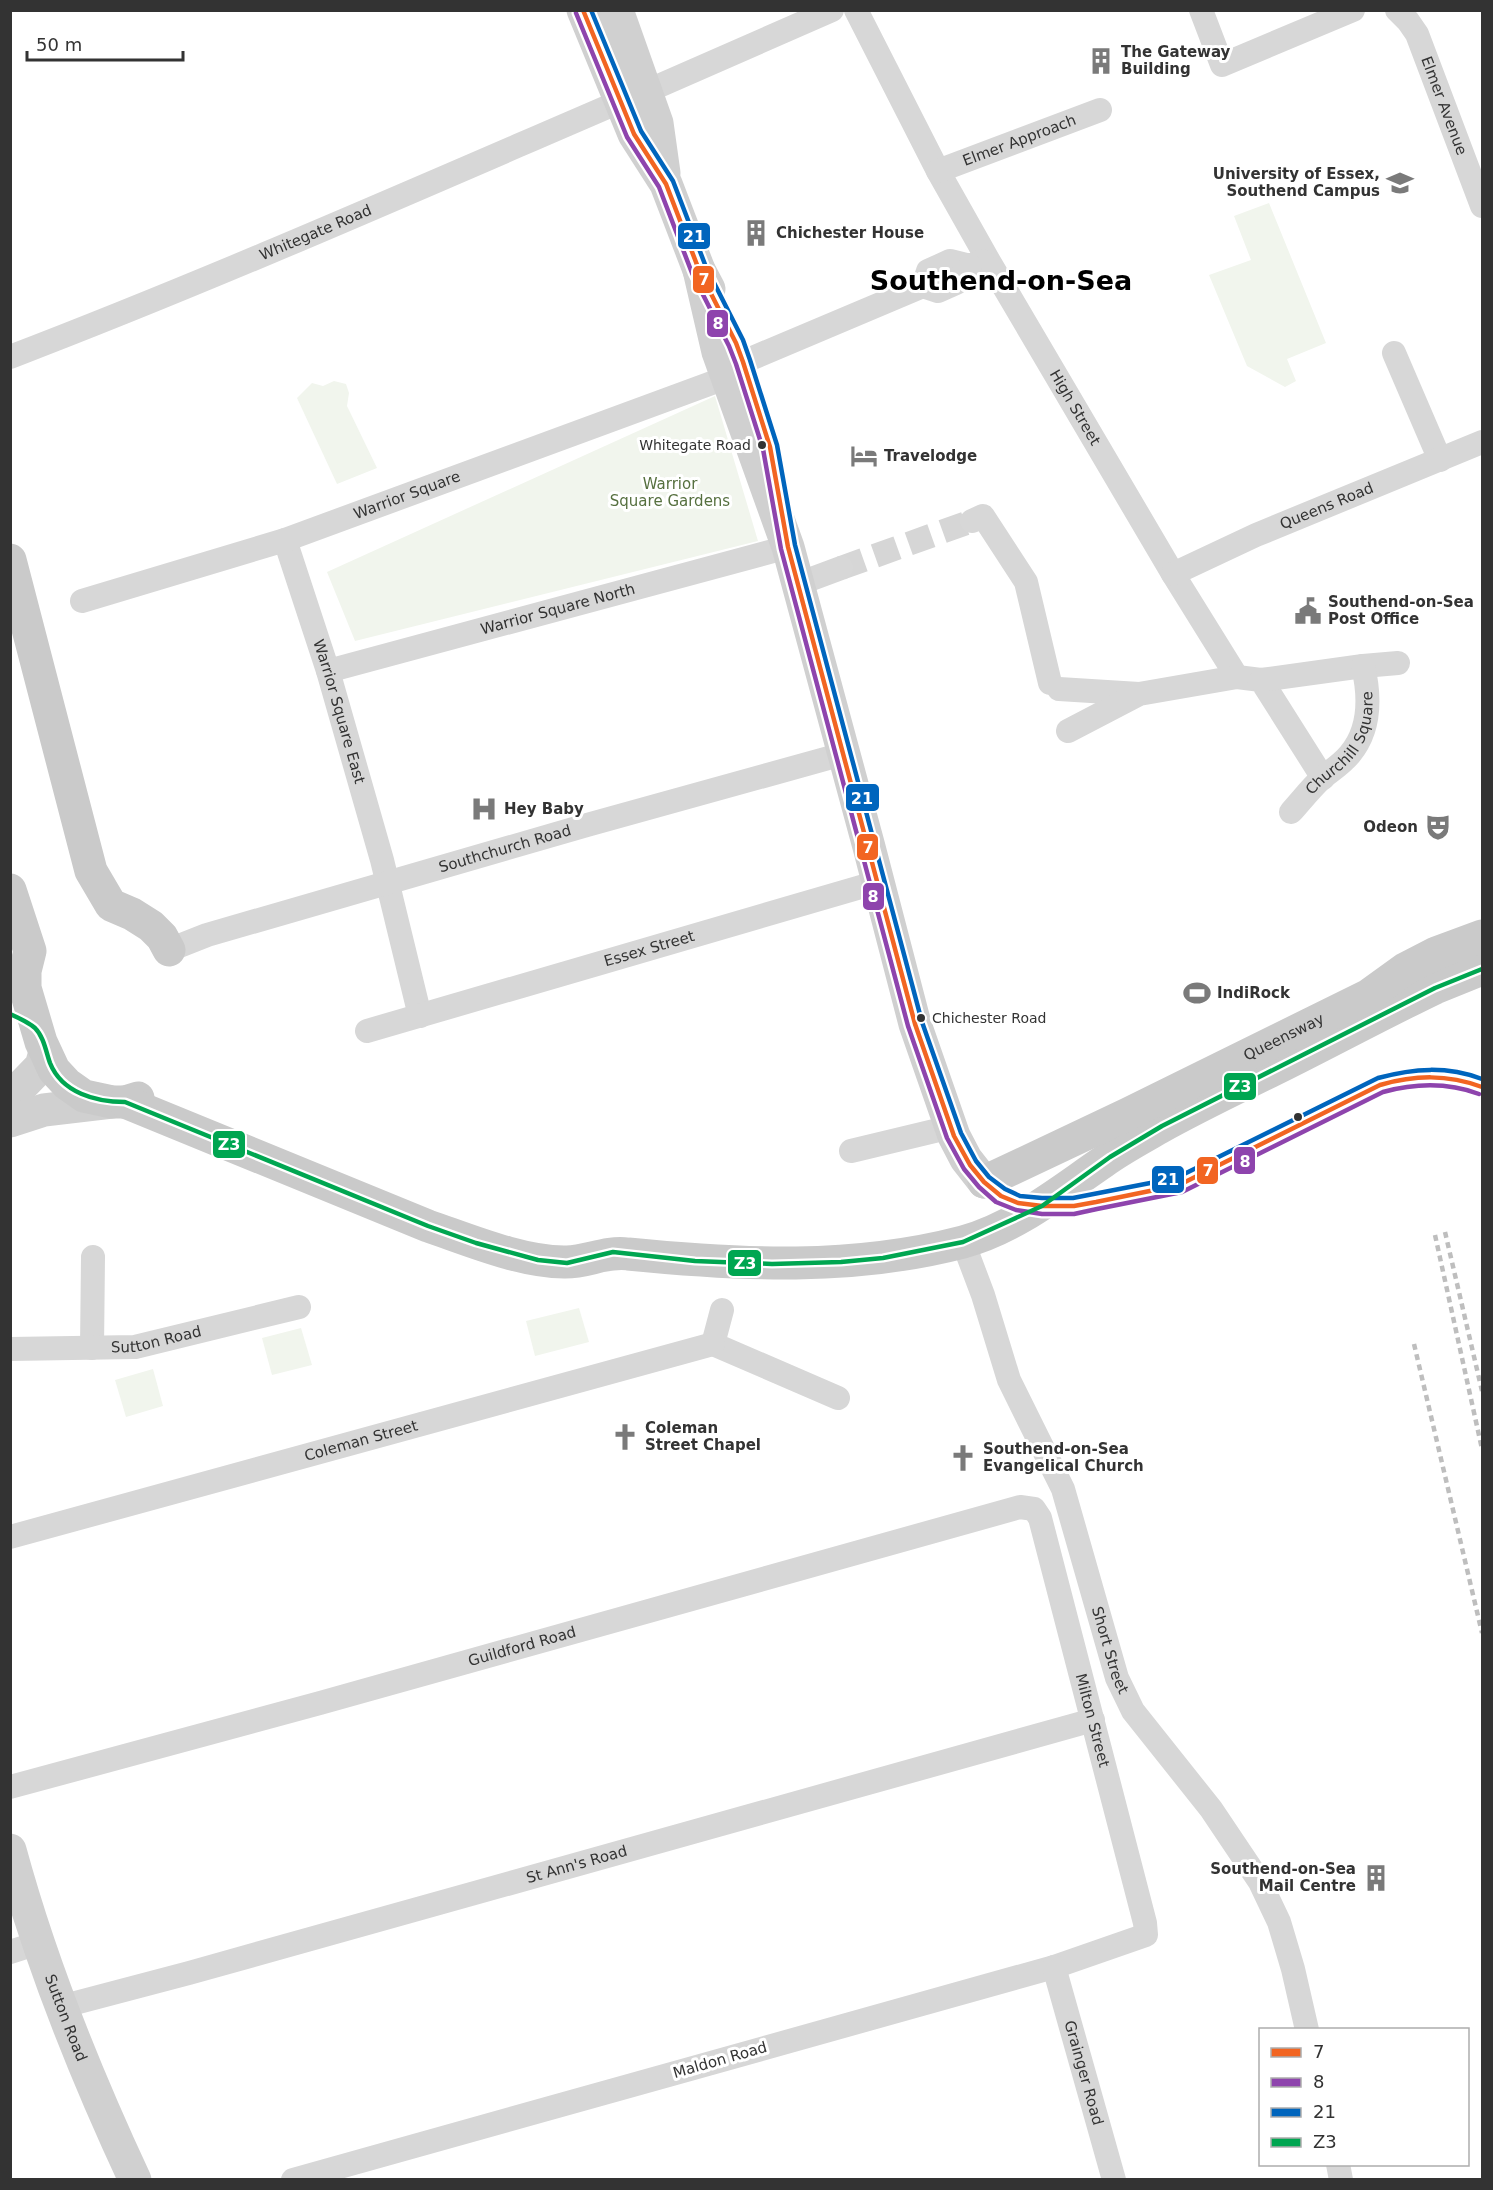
<svg xmlns="http://www.w3.org/2000/svg" width="1493" height="2190" viewBox="0 0 1493 2190" font-family="'DejaVu Sans',sans-serif">
	<rect width="100%" height="100%" fill="#fff"/>
	<g fill="#f1f5ed">
		<path d="M1269,203L1326,343L1287,359L1296,381L1285,387L1247,366L1209,275L1251,260L1234,216Z"/>
		<path d="M334,381L346,384L349,393L347,406L377,468L337,484L297,398L312,383L323,386Z"/>
		<path d="M715,396L758,541L355,641L327,572Z"/>
		<path d="M579,1308L589,1342L535,1356L526,1321Z"/>
		<path d="M301,1328L312,1365L272,1375L262,1338Z"/>
		<path d="M153,1369L163,1406L126,1417L115,1380Z"/>
	</g>
	<g fill="none" stroke-linecap="round" stroke-linejoin="round">
		<path stroke="#d6d6d6" stroke-width="24" stroke-dasharray="24 12" stroke-linecap="butt" d="M841,568L972,521"/>
		<g stroke="#d7d7d7" stroke-width="24">
			<path id="s1" d="M856,10L938,171L987,258L1173,574L1237,677L1261,680L1323,778"/>
			<path d="M1201,10L1222,65L1353,10"/>
			<path id="s2" d="M1397,10L1408,21L1417,34L1482,206"/>
			<path d="M645,92L832,10"/>
			<path id="s3" d="M938,171L1100,110"/>
			<path d="M923,286L928,271L950,261L970,266L982,261"/>
			<path d="M1394,353L1440,460"/>
			<path id="s4" d="M10,357C216,278 417,189 619,102"/>
			<path d="M743,362L923,286L938,291L956,283L970,266"/>
			<path d="M972,521L983,516L1026,582L1050,683"/>
			<path id="s5" d="M285,540L328,671L382,860L420,1016"/>
			<path id="s6" d="M1173,574L1256,535L1482,442"/>
			<path d="M798,584L841,568"/>
			<path id="s7" d="M82,601L285,540L728,377"/>
			<path id="s8" d="M328,671L788,547"/>
			<path d="M1261,680L1363,666L1398,663"/>
			<path d="M1059,689L1139,694"/>
			<path d="M1068,731L1139,694L1237,677"/>
			<path id="s9" d="M1291,812C1301,801 1311,788 1322,778C1332,770 1342,764 1350,754C1371,729 1370,696 1363,666"/>
			<path id="s10" d="M169,950L207,935L587,825L843,754"/>
			<path id="s11" d="M367,1031L878,882"/>
			<path d="M851,1151L951,1127"/>
			<path id="s12" d="M963,1242L983,1295L1009,1380L1063,1489L1117,1678L1133,1711L1211,1809L1260,1882L1279,1922L1293,1969L1307,2030"/>
			<path d="M722,1310L713,1344L838,1398"/>
			<path d="M92,1348L93,1257"/>
			<path id="s13" d="M10,1349L135,1347L299,1307"/>
			<path id="s14" d="M10,1537L713,1344"/>
			<path id="s15" d="M10,1787L320,1703L1020,1507L1034,1509L1040,1518L1145,1923L1146,1935L1054,1967L293,2180"/>
			<path d="M10,1952L38,1943"/>
			<path id="s16" d="M1054,1967L1114,2180"/>
			<path id="s17" d="M60,2007L189,1973L1093,1720"/>
			<path d="M1338,2164L1341,2180"/>
		</g>
		<g stroke="#d0d0d0" stroke-width="33">
			<path d="M583,10L634,134L666,184L699,270L709,289"/>
			<path d="M617,10L657,123L664,173"/>
			<path d="M699,270L718,352L788,547L869,847L915,1024L954,1136L966,1159L984,1182"/>
			<path d="M10,1098L41,1066L45,1052"/>
			<path d="M10,1121L44,1110L112,1102"/>
			<path id="s18" d="M10,1850C41,1964 85,2073 135,2180"/>
		</g>
		<g stroke="#cacaca" stroke-width="33">
			<path d="M10,560L91,871L111,905L132,914L151,926L162,937L169,950"/>
			<path d="M10,890L30,951L25,971V988L41,1042L54,1070L67,1084L84,1096L112,1102H125L138,1098"/>
			<path d="M125,1102L428,1226C469,1240 521,1262 564,1262C586,1263 604,1251 628,1254C740,1265 852,1271 963,1242C1015,1228 1059,1192 1103,1162C1121,1149 1140,1139 1159,1128C1200,1105 1243,1085 1285,1064C1335,1039 1385,1012 1435,988L1482,969"/>
			<path id="s19" d="M984,1182L1128,1114L1369,995L1405,969L1436,953L1482,936"/>
		</g>
		<g stroke="#bebebe" stroke-width="4.5" stroke-dasharray="6 4.5" stroke-linecap="butt">
			<path d="M1445,1232L1482,1391"/>
			<path d="M1435,1235L1482,1449"/>
			<path d="M1414,1344L1482,1633"/>
		</g>
		<defs>
			<path id="bus-1" d="M583,10L634,134L666,184L699,270L736,343L743,362L770,447L788,547L915,1024L954,1136L970,1165L984,1182L1001,1196L1018,1203L1042,1206H1074L1096,1202L1179,1185L1380,1085C1415,1075 1447,1074 1482,1087"/>
			<path id="bus-2" d="M576,13L627,137L659,187L692,273L729,346L736,364L763,449L781,549L908,1026L947,1138L964,1169L979,1187L996,1202L1016,1210L1042,1214H1074L1097,1209L1182,1192L1383,1092C1416,1083 1447,1082 1479,1094"/>
			<path id="bus-3" d="M591,10L641,131L673,181L706,267L743,340L750,360L777,445L795,545L922,1022L961,1133L976,1161L989,1177L1005,1189L1020,1196L1042,1198H1073L1176,1178L1378,1078C1414,1068 1447,1066 1482,1079"/>
			<path id="bus-4" d="M10,1014C19,1018 28,1022 35,1028C44,1037 46,1052 50,1063C62,1093 96,1102 125,1102L428,1226L476,1243L538,1260L567,1263L613,1252L695,1261L772,1264L841,1262L883,1258L963,1242L1042,1206L1110,1157L1162,1126L1435,988L1482,969"/>
		</defs>
		<use href="#bus-1" stroke="#fff" stroke-width="9"/>
		<use href="#bus-2" stroke="#fff" stroke-width="9"/>
		<use href="#bus-3" stroke="#fff" stroke-width="9"/>
		<use href="#bus-4" stroke="#fff" stroke-width="9"/>
		<use href="#bus-1" stroke="#f26522" stroke-width="4.5"/>
		<use href="#bus-2" stroke="#8e44ad" stroke-width="4.5"/>
		<use href="#bus-3" stroke="#0065bd" stroke-width="4.5"/>
		<use href="#bus-4" stroke="#00a651" stroke-width="4.5"/>
	</g>
	<defs>
		<symbol id="building-bare" viewBox="-9 -9 18 18"><path d="M-4-6H4V6H1V3H-1V6H-4ZM-2.5-4.3h1.7v1.8h-1.7ZM.8-4.3h1.7v1.8H.8ZM-2.5-1h1.7V.8h-1.7ZM.8-1h1.7V.8H.8Z" fill="#7a7a7a" stroke="#fff" stroke-width="2.5" paint-order="stroke"/></symbol>
		<symbol id="university-bare" viewBox="-9 -9 18 18"><path d="M0-5L7-2L0 1L-7-2ZM-4 1L0 2.5L4 1V4Q0 6-4 4Z" fill="#7a7a7a" stroke="#fff" stroke-width="2.5" paint-order="stroke"/></symbol>
		<symbol id="hotel-bare" viewBox="-9 -9 18 18"><path d="M-6-4.5h1.5V1H6V5H4.5V3h-9V5H-6ZM-4 0a1.8 1.8 0 1 1 3.6 0ZM.5 0V-2.5h3Q6-2.5 6 0Z" fill="#7a7a7a" stroke="#fff" stroke-width="2.5" paint-order="stroke"/></symbol>
		<symbol id="civic-bare" viewBox="-9 -9 18 18"><path d="M-.6-6.5H3V-4.5H.6V-3L4-1V1h2V6H-6V1h2V-1L-.6-3ZM-1.2 2.5V6h2.4V2.5Z" fill="#7a7a7a" stroke="#fff" stroke-width="2.5" paint-order="stroke"/></symbol>
		<symbol id="hospital-bare" viewBox="-9 -9 18 18"><path d="M-5-5h3v3.5h4V-5h3V5h-3V1.5h-4V5h-3Z" fill="#7a7a7a" stroke="#fff" stroke-width="2.5" paint-order="stroke"/></symbol>
		<symbol id="theatre-bare" viewBox="-9 -9 18 18"><path d="M-5-5.5Q0-4 5-5.5V0Q5 5 0 6Q-5 5-5 0ZM-3.3-2.5H-1v1.5H-3.3ZM1-2.5H3.3v1.5H1ZM-2.8 1Q0 5.5 2.8 1Z" fill="#7a7a7a" stroke="#fff" stroke-width="2.5" paint-order="stroke"/></symbol>
		<symbol id="stadium-bare" viewBox="-9 -9 18 18"><path d="M0-5a6.5 5 0 1 0 0 10a6.5 5 0 1 0 0-10ZM-3.5-1.8h7v3.6h-7Z" fill="#7a7a7a" stroke="#fff" stroke-width="2.5" paint-order="stroke"/></symbol>
		<symbol id="church-bare" viewBox="-9 -9 18 18"><path d="M-1.2-6h2.4v3.5h3.3v2.4h-3.3V6h-2.4V-.1h-3.3v-2.4h3.3Z" fill="#7a7a7a" stroke="#fff" stroke-width="2.5" paint-order="stroke"/></symbol>
	</defs>
	<g fill-rule="evenodd">
		<use href="#building-bare" x="1082" y="42" width="38" height="38"/>
		<use href="#university-bare" x="1381" y="164" width="38" height="38"/>
		<use href="#building-bare" x="737" y="214" width="38" height="38"/>
		<use href="#hotel-bare" x="845" y="437" width="38" height="38"/>
		<use href="#civic-bare" x="1289" y="592" width="38" height="38"/>
		<use href="#hospital-bare" x="465" y="790" width="38" height="38"/>
		<use href="#theatre-bare" x="1419" y="808" width="38" height="38"/>
		<use href="#stadium-bare" x="1178" y="974" width="38" height="38"/>
		<use href="#church-bare" x="606" y="1418" width="38" height="38"/>
		<use href="#church-bare" x="944" y="1439" width="38" height="38"/>
		<use href="#building-bare" x="1357" y="1859" width="38" height="38"/>
	</g>
	<g fill="#333" stroke="#fff" stroke-width="2">
		<circle cx="762" cy="445" r="5"/>
		<circle cx="921" cy="1018" r="5"/>
		<circle cx="1298" cy="1117" r="5"/>
	</g>
	<g text-anchor="middle" dominant-baseline="central" stroke-width="6" stroke-linejoin="round" paint-order="stroke">
		<g font-size="14" fill="#333" stroke="#fff" text-anchor="end">
			<text x="751" y="445">Whitegate Road</text>
			<text x="932" y="1018" text-anchor="start">Chichester Road</text>
		</g>
		<g font-size="15" font-weight="bold" fill="#333" stroke="#fff" text-anchor="start">
			<text x="1121" y="52">The Gateway<tspan x="1121" dy="17">Building</tspan></text>
			<text x="1380" y="174" text-anchor="end">University of Essex,<tspan x="1380" dy="17">Southend Campus</tspan></text>
			<text x="776" y="233">Chichester House</text>
			<text x="884" y="456">Travelodge</text>
			<text x="1328" y="602">Southend-on-Sea<tspan x="1328" dy="17">Post Office</tspan></text>
			<text x="504" y="809">Hey Baby</text>
			<text x="1418" y="827" text-anchor="end">Odeon</text>
			<text x="1217" y="993">IndiRock</text>
			<text x="645" y="1428">Coleman<tspan x="645" dy="17">Street Chapel</tspan></text>
			<text x="983" y="1449">Southend-on-Sea<tspan x="983" dy="17">Evangelical Church</tspan></text>
			<text x="1356" y="1869" text-anchor="end">Southend-on-Sea<tspan x="1356" dy="17">Mail Centre</tspan></text>
		</g>
		<g font-size="15" fill="#333" stroke="#fff">
			<text stroke="none"><textPath href="#s2" startOffset="108">Elmer Avenue</textPath></text>
			<text stroke="none"><textPath href="#s3" startOffset="87">Elmer Approach</textPath></text>
			<text stroke="none"><textPath href="#s4" startOffset="330">Whitegate Road</textPath></text>
			<text stroke="none"><textPath href="#s1" startOffset="454">High Street</textPath></text>
			<text stroke="none"><textPath href="#s7" startOffset="342">Warrior Square</textPath></text>
			<text stroke="none"><textPath href="#s6" startOffset="168">Queens Road</textPath></text>
			<text stroke="none"><textPath href="#s8" startOffset="238">Warrior Square North</textPath></text>
			<text stroke="none"><textPath href="#s5" startOffset="180">Warrior Square East</textPath></text>
			<text stroke="none"><textPath href="#s9" startOffset="88">Churchill Square</textPath></text>
			<text stroke="none"><textPath href="#s10" startOffset="351">Southchurch Road</textPath></text>
			<text stroke="none"><textPath href="#s11" startOffset="294">Essex Street</textPath></text>
			<text stroke="none"><textPath href="#s19" startOffset="333">Queensway</textPath></text>
			<text stroke="none"><textPath href="#s13" startOffset="147">Sutton Road</textPath></text>
			<text stroke="none"><textPath href="#s14" startOffset="364">Coleman Street</textPath></text>
			<text stroke="none"><textPath href="#s15" startOffset="531">Guildford Road</textPath></text>
			<text stroke="none"><textPath href="#s12" startOffset="435">Short Street</textPath></text>
			<text stroke="none"><textPath href="#s15" startOffset="1282">Milton Street</textPath></text>
			<text stroke="none"><textPath href="#s17" startOffset="536">St Ann's Road</textPath></text>
			<text stroke="none"><textPath href="#s18" startOffset="177">Sutton Road</textPath></text>
			<text transform="translate(720 2060) rotate(-16)">Maldon Road</text>
			<text stroke="none"><textPath href="#s16" startOffset="110">Grainger Road</textPath></text>
		</g>
		<g font-size="15" fill="#56703f" stroke="#fff">
			<text x="670" y="484">Warrior<tspan x="670" dy="17">Square Gardens</tspan></text>
		</g>
		<g font-size="27" font-weight="bold" fill="#000" stroke="#fff">
			<text x="1001" y="280">Southend-on-Sea</text>
		</g>
	</g>
	<g stroke="#fff" stroke-width="2">
		<rect x="677" y="222" width="34" height="28" rx="6" fill="#0065bd"/>
		<rect x="692" y="265" width="23" height="29" rx="6" fill="#f26522"/>
		<rect x="706" y="309" width="23" height="29" rx="6" fill="#8e44ad"/>
		<rect x="845" y="783" width="35" height="29" rx="6" fill="#0065bd"/>
		<rect x="856" y="833" width="23" height="28" rx="6" fill="#f26522"/>
		<rect x="862" y="882" width="23" height="29" rx="6" fill="#8e44ad"/>
		<rect x="1223" y="1072" width="34" height="29" rx="6" fill="#00a651"/>
		<rect x="212" y="1130" width="34" height="29" rx="6" fill="#00a651"/>
		<rect x="1233" y="1146" width="23" height="29" rx="6" fill="#8e44ad"/>
		<rect x="1196" y="1156" width="23" height="29" rx="6" fill="#f26522"/>
		<rect x="1151" y="1165" width="34" height="29" rx="6" fill="#0065bd"/>
		<rect x="727" y="1249" width="35" height="28" rx="6" fill="#00a651"/>
	</g>
	<g font-size="16" text-anchor="middle" font-weight="bold" fill="#fff">
		<text x="694" y="242">21</text>
		<text x="704" y="285">7</text>
		<text x="718" y="329">8</text>
		<text x="862" y="804">21</text>
		<text x="868" y="853">7</text>
		<text x="873" y="902">8</text>
		<text x="1240" y="1092">Z3</text>
		<text x="229" y="1150">Z3</text>
		<text x="1245" y="1167">8</text>
		<text x="1208" y="1176">7</text>
		<text x="1168" y="1185">21</text>
		<text x="745" y="1269">Z3</text>
	</g>
	<rect width="1493" height="2190" fill="none" stroke="#333333" stroke-width="24"/>
	<rect x="1259" y="2028" width="210" height="138" fill="#ffffff" stroke="#adadad" stroke-width="1.5"/>
	<rect x="1271" y="2048" width="30" height="9" fill="#f26522" stroke="#adadad" stroke-width="1.5"/>
	<text x="1313" y="2058" font-size="18" fill="#333333">7</text>
	<rect x="1271" y="2078" width="30" height="9" fill="#8e44ad" stroke="#adadad" stroke-width="1.5"/>
	<text x="1313" y="2088" font-size="18" fill="#333333">8</text>
	<rect x="1271" y="2108" width="30" height="9" fill="#0065bd" stroke="#adadad" stroke-width="1.5"/>
	<text x="1313" y="2118" font-size="18" fill="#333333">21</text>
	<rect x="1271" y="2138" width="30" height="9" fill="#00a651" stroke="#adadad" stroke-width="1.5"/>
	<text x="1313" y="2148" font-size="18" fill="#333333">Z3</text>
	<path d="M27 51v9h156v-9" fill="none" stroke="#333333" stroke-width="3"/>
	<text x="36" y="51" font-size="18" fill="#333333" stroke="#ffffff" stroke-width="4.5" paint-order="stroke">50 m</text>
</svg>
